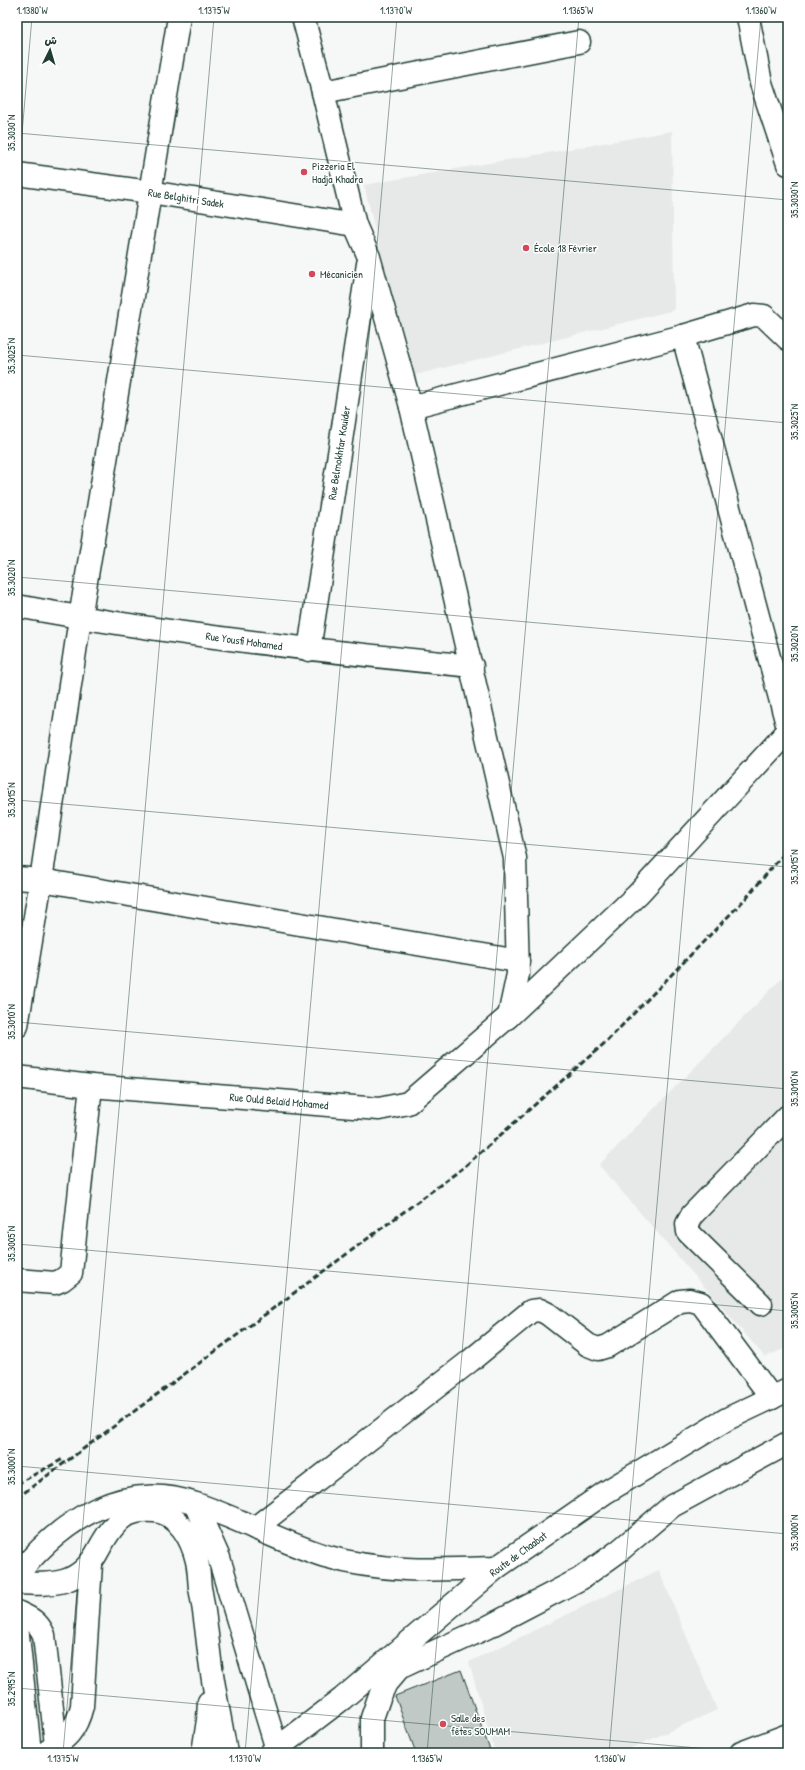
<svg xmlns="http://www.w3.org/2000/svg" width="805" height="1770" viewBox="0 0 805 1770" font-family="'Patrick Hand','Playpen Sans Arabic',sans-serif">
	<rect width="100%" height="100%" fill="#f6f7f7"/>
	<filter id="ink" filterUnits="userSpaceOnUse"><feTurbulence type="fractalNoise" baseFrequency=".025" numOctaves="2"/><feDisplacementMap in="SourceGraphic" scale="8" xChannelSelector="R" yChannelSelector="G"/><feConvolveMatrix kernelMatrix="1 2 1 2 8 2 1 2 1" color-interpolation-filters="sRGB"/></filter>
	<g filter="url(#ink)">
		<g fill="#e6e9e8">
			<path d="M672,131L674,310L411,376L364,185Z"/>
			<path d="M788,972V1347L765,1357L599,1165Z"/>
			<path d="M659,1570L717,1710L620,1753H495L469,1662Z"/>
		</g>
		<path fill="#c0c9c6" stroke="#1f3d34" d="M461,1670L491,1753H416L395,1696Z"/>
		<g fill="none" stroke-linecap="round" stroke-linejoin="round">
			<defs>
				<g id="minor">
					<path d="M303,17L323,92L355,225L369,257L411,407L515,858L518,974L509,1016"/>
					<path d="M748,17L761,83L788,164"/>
					<path d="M323,92L579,42"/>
					<path d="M17,174L150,192L355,225"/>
					<path d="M683,336L788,728"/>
					<path d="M411,407L683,336L754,315L764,316L788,339"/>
					<path d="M17,606C167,634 320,651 472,666"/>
					<path d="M309,650L368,264"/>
					<path d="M17,878L41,880L518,961"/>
					<path d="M17,1026L41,880L80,618L179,17"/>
					<path d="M17,1077L91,1086L379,1109L408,1103L509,1016L638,894L788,731"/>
					<path d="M17,1280L55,1283L62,1280L71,1273L91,1086"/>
					<path d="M761,1304L688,1232L687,1224L692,1215L788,1116"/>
					<path d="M195,1504L219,1558L278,1753"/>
					<path d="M255,1528L470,1361L531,1311L540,1310L548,1314L588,1345L598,1349L608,1346L680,1301L690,1300L701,1303L772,1398"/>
					<path d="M17,1575C62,1520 122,1479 196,1504C240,1519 281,1542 325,1556C383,1573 437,1570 496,1568"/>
					<path d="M17,1583C54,1585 80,1586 99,1549C105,1538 114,1523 125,1516C134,1511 145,1510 155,1511C179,1514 192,1540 197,1561C199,1570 199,1579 200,1588C205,1612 207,1636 210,1660C214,1691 221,1722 226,1753"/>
					<path d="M17,1612C30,1618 38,1621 44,1635L56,1745"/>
					<path d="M17,1625L30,1753"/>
					<path d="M45,1753C66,1739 76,1731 82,1706L91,1564"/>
					<path d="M203,1753L208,1720L209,1702"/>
					<path d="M372,1753V1718L379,1698L386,1683L399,1668L486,1628L580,1579L619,1551L672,1506L788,1443"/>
				</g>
				<g id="major">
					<path d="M271,1753L342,1699L496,1568L606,1492L727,1419L788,1390"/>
					<path d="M741,1753L788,1735"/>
				</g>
			</defs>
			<use href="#minor" stroke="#1f3d34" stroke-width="25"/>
			<use href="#major" stroke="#1f3d34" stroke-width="25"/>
			<use href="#minor" stroke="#fff" stroke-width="22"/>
			<use href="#major" stroke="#fff" stroke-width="22"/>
			<g stroke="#1f3d34" stroke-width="3" stroke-dasharray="6 3" stroke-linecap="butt">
				<path d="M17,1484L63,1459"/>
				<path d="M17,1498L463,1168L607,1041L746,898L788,849"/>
			</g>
		</g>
	</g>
	<path fill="none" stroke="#1f3d34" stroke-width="1" stroke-opacity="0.45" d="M17,133L788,200M17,192L32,17M17,355L788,423M17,577L788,645M17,800L788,867M17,1022L788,1089M17,1244L788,1311M17,1466L788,1534M17,1688L754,1753M63,1753L214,17M245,1753L397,17M427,1753L579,17M609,1753L761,17"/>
	<g fill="#d1495b" stroke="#fff" stroke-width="1.5">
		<circle cx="304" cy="172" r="4"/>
		<circle cx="526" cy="248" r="4"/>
		<circle cx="312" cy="274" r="4"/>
		<circle cx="443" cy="1724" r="4"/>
	</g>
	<g text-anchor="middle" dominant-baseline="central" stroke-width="3" stroke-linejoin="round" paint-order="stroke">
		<g font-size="11" fill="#1f3d34" stroke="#fff" text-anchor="start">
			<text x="312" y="166">Pizzeria El<tspan x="312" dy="13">Hadja Khadra</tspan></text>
			<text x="534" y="248">École 18 Février</text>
			<text x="320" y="274">Mécanicien</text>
			<text x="451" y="1718">Salle des<tspan x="451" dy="13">fêtes SOUMAM</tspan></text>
		</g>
		<g font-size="11" fill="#1f3d34" stroke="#fff">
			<text transform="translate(186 198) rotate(9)">Rue Belghitri Sadek</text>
			<text transform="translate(339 453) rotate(-81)">Rue Belmokhtar Kouider</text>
			<text transform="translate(244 641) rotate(8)">Rue Yousfi Mohamed</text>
			<text transform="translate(279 1101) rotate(5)">Rue Ould Belaïd Mohamed</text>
			<text transform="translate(518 1554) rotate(-36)">Route de Chaabat</text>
		</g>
	</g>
	<rect width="805" height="1770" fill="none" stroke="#fff" stroke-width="44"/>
	<g transform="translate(50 50) rotate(5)" stroke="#ffffff" stroke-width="3" paint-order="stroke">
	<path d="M0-3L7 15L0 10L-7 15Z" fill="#1f3d34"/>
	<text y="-6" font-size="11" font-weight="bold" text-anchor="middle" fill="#1f3d34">ش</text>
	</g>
	<rect x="22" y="22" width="761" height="1726" fill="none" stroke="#1f3d34" stroke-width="1.5"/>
	<g font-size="10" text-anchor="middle" fill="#1f3d34">
		<text x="32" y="14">1.1380°W</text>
		<text x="214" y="14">1.1375°W</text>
		<text x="396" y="14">1.1370°W</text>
		<text x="578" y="14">1.1365°W</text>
		<text x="761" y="14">1.1360°W</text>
		<text transform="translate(11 133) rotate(-90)" y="4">35.3030°N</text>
		<text transform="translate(794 200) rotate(-90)" y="4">35.3030°N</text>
		<text transform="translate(11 356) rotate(-90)" y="4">35.3025°N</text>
		<text transform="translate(794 422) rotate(-90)" y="4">35.3025°N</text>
		<text transform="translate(11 578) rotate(-90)" y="4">35.3020°N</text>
		<text transform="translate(794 644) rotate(-90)" y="4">35.3020°N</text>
		<text transform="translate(11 800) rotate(-90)" y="4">35.3015°N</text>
		<text transform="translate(794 867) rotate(-90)" y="4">35.3015°N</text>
		<text transform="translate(11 1022) rotate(-90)" y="4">35.3010°N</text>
		<text transform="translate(794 1089) rotate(-90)" y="4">35.3010°N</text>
		<text transform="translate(11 1244) rotate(-90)" y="4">35.3005°N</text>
		<text transform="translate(794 1311) rotate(-90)" y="4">35.3005°N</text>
		<text transform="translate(11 1467) rotate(-90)" y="4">35.3000°N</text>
		<text transform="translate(794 1533) rotate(-90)" y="4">35.3000°N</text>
		<text transform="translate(11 1689) rotate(-90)" y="4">35.2995°N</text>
		<text x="63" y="1762">1.1375°W</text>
		<text x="245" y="1762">1.1370°W</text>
		<text x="427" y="1762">1.1365°W</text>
		<text x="610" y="1762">1.1360°W</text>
	</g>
</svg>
